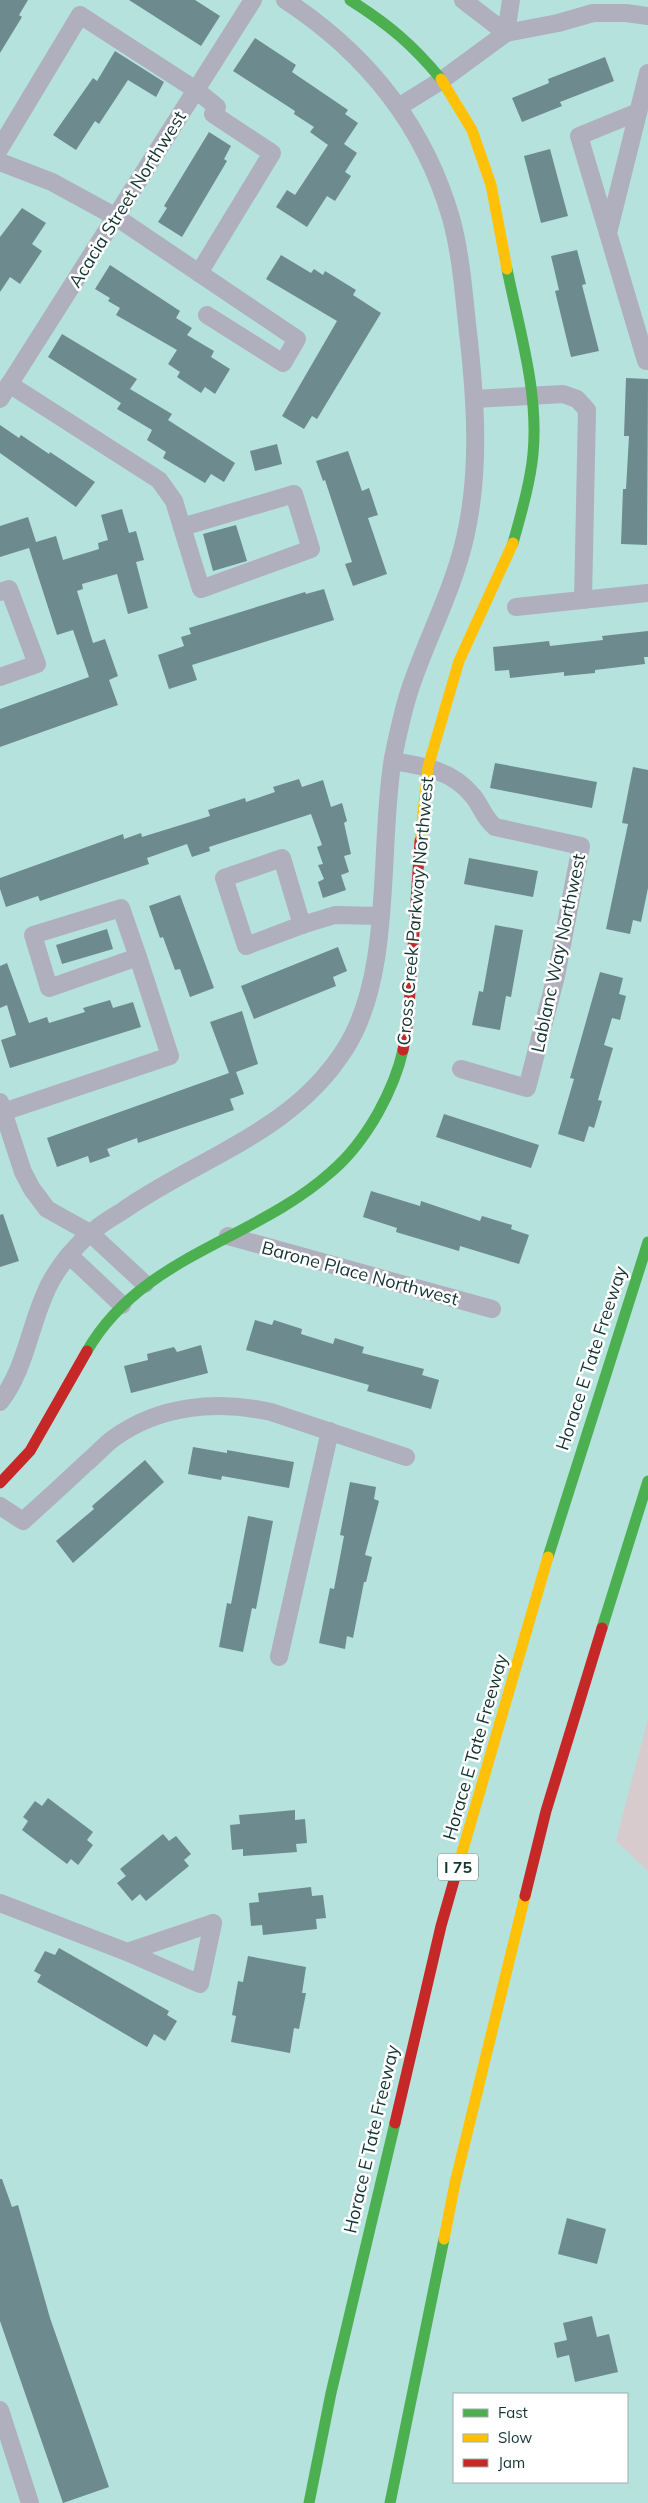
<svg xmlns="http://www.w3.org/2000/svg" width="648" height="2503" viewBox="0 0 648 2503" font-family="Mulish,sans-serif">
	<rect width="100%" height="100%" fill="#b5e2dd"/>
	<path fill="#d8cbce" d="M648,1718V1871L616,1841Z"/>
	<g fill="#6d8a8f">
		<path d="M0,0H28L19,15L22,17L0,53Z"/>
		<path d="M129,0H195L220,16L201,46Z"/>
		<path d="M255,38L296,65L292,72L348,110L345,114L358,123L344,144L357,153L345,172L351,176L335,201L327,196L307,227L276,207L287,190L295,195L328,145L310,132L314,127L294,114L295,111L233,71Z"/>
		<path d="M115,51L164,82L156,97L128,80L99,124L95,121L76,150L53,135L93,78L97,81Z"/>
		<path d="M605,57L614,81L560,102L562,106L522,122L512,98L549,83L548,79Z"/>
		<path d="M209,132L231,146L224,159L227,161L182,237L158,222L167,208L164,206Z"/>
		<path d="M550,149L568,216L541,223L524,156Z"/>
		<path d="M22,208L46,223L32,244L42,251L20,284L10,277L0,292V237Z"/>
		<path d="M577,250L586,284L582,285L599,351L571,357L555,291L559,290L551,256Z"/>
		<path d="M281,255L311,273L314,269L323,275L325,271L356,290L353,295L381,313L317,419L312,416L304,429L282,416L337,321L266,279Z"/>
		<path d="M110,265L180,311L176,318L192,328L187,335L214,351L211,357L230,369L215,394L205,387L201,393L177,377L180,372L168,364L177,350L116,315L120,308L108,301L110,298L95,289Z"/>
		<path d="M62,334L137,379L130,389L172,414L168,420L235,463L224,482L211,474L205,483L163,458L166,452L147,440L152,430L117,409L121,403L48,357Z"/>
		<path d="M626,378L648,379L647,545L621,544L623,489H626L629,436H624Z"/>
		<path d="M0,425L19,438L21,435L49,454L50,452L95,482L76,507L0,453Z"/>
		<path d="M277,444L282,464L255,471L250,451Z"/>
		<path d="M348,451L362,491L369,488L378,515L368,518L387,574L353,586L345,564L352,562L325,480L323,481L316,461Z"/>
		<path d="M122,509L129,533L136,531L144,560L136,562L148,608L128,614L117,574L82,584L83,589L77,591L93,643L105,639L118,676L109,680L118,705L0,747V709L89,677L73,630L57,635L29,548L0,557V526L28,517L36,542L56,536L63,560L99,549L98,543L108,540L101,515Z"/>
		<path d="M236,525L247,561L213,571L203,534Z"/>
		<path d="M324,589L334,620L192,665L197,680L169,689L158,655L184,646L181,637L191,634L189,628L305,592L306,594Z"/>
		<path d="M648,631V657H644L645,664L595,670V673L564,676V672L510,678L509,670L495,671L493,647L549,641L550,646L603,640L602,636Z"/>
		<path d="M495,763L597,782L592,808L490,788Z"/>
		<path d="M633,767L648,770V888L641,922L633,920L630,934L606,929L628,824L622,823Z"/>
		<path d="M299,779L302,787L323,780L331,807L342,803L347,821L344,823L351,854L344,856L349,872L341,875L346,890L323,898L318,882L324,879L318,865L323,864L317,847L322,845L311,814L209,847L210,851L192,857L187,844L147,858L149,864L40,901L38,896L6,907L0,889V878L123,834L124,839L141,833L142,837L210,816L208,810L245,798L246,802L275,792L273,787Z"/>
		<path d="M469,858L538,871L533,897L464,884Z"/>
		<path d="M180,895L214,988L190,997L180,969L175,970L163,937L160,938L149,906Z"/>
		<path d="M495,925L523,930L511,997L506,996L500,1030L472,1025L479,991L483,992Z"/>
		<path d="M107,929L113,949L62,964L56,945Z"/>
		<path d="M338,947L347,971L333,977L336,986L254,1019L241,986Z"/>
		<path d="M7,963L29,1023L47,1017L49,1023L85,1012L83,1008L110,1000L113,1008L133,1002L141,1027L10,1068L1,1040L16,1035L7,1005L0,1008V966Z"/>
		<path d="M600,972L623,978L619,994L626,996L620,1020L612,1018L604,1045L613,1048L598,1100L602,1101L594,1128L589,1126L584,1142L558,1134L574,1079L570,1078Z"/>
		<path d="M242,1011L258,1064L236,1072L244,1094L230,1099L234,1110L138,1143L137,1138L107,1149L110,1156L90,1163L88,1156L57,1167L47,1138L229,1073L210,1022Z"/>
		<path d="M444,1114L539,1145L531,1168L436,1137Z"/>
		<path d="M371,1191L420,1206L421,1201L480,1221L482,1216L512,1225L511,1229L529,1235L519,1264L460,1246L459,1251L396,1232L397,1228L363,1217Z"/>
		<path d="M3,1214L19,1261L0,1267V1215Z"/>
		<path d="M255,1320L272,1325L274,1320L302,1329L301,1334L333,1344L335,1338L364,1347L362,1353L424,1369L422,1375L439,1380L431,1409L367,1391L369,1385L246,1350Z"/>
		<path d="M201,1345L208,1373L131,1393L124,1366L148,1360L147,1354L174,1347L177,1352Z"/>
		<path d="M193,1447L227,1453V1450L294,1462L289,1488L222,1476L221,1480L188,1474Z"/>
		<path d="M145,1460L164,1482L73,1563L56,1541L94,1509L92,1506Z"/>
		<path d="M350,1482L376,1487L374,1499L379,1501L365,1555L372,1557L366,1582H364L353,1638L347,1636L345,1649L319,1643L330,1588L334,1589L344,1536L340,1535Z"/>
		<path d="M248,1516L273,1521L256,1609L252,1608L243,1652L219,1647L227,1603L231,1604Z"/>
		<path d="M48,1798L93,1832L87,1840L93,1845L78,1865L71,1859L67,1864L22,1830L28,1821L23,1817L35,1801L42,1806Z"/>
		<path d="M295,1810V1820L305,1819L307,1843L296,1844L297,1852L243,1856V1849L232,1850L230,1825L240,1824L239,1815Z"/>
		<path d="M163,1834L169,1841L176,1836L191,1854L184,1860L189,1866L146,1901L140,1894L132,1901L117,1883L126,1876L120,1869Z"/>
		<path d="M311,1887L312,1896L323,1895L326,1918L316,1919L317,1929L263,1935L262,1925L251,1926L249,1903L259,1902L258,1893Z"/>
		<path d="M59,1948L169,2011L167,2015L177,2021L165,2041L154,2034L147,2047L37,1982L41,1975L34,1971L45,1951L55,1955Z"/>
		<path d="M248,1956L306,1967L302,1993H306L299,2029L294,2028L290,2053L231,2042L236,2016L232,2015L238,1981L243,1982Z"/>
		<path d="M0,2179H2L12,2207L18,2205L50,2318L109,2487L63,2503L0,2321Z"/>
		<path d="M567,2218L606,2229L597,2264L558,2254Z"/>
		<path d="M592,2316L597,2337L609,2334L618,2372L575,2382L569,2355L557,2358L554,2343L567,2340L563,2323Z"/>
	</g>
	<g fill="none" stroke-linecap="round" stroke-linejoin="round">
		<g stroke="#b0afbd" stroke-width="18">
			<path d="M463,0L506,33L511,0"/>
			<path d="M400,106L442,80L506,33L558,23L593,13H626L648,16"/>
			<path d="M0,148L80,15L196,90L217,107L213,114L272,153L199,273"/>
			<path d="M0,162L52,182L116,217L297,339L283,363L207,315"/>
			<path d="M608,233L579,136L638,112"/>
			<path d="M646,361L608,233L648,73"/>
			<path d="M9,384L159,480L174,501L182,527"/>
			<path d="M0,399L253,0"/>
			<path d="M475,399L563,394L577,399L587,410L583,600"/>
			<path d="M294,494L311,549L201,589L182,527Z"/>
			<path d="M0,592L9,589L37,664L0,677"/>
			<path d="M516,607L648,593"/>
			<path d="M393,761C424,766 452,770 473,796C482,807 483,817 495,827L581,846L556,976L527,1088L461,1069"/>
			<path d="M282,858L302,925L246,946L224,878Z"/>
			<path d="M121,908L138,957L49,988L33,935Z"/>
			<path d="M302,925L335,915L379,916"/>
			<path d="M0,1102L23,1172L32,1189L47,1209L90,1233L145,1284"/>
			<path d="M3,1112L170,1056L138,957"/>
			<path d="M228,1236L492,1309"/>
			<path d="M69,1255L122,1305"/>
			<path d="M0,1402C24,1371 29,1331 44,1296C53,1273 69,1253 87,1236C97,1227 109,1219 121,1212C199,1157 292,1133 345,1049C394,973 378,846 393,758C398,734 403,709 411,686C428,636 453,590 465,538C480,473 476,407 469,341C464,300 462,258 451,218C424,125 366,53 285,0"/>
			<path d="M0,1506L23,1521C44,1502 65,1483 85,1464C95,1456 103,1446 114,1438C160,1405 217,1400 271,1412L406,1457"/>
			<path d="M279,1657L330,1431"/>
			<path d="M0,1903L127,1952L200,1984L213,1923"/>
			<path d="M127,1952L213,1923"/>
			<path d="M0,2410L30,2503"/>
		</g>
		<g stroke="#4caf50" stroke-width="11">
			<path d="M350,0C388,24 412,44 441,79"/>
			<path d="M507,269C519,329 539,392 533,454C530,484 521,514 513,543"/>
			<path d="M87,1351C142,1255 254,1241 331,1172C350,1156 366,1134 378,1113C389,1093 398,1073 403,1050"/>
			<path d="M548,1557L648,1242"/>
			<path d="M602,1628L648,1481"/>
			<path d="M309,2503L331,2393L395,2123"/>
			<path d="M390,2503L444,2239"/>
		</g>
		<g stroke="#ffc107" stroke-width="11">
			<path d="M441,79L472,130L491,185L507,269"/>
			<path d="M420,841L428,767L459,661L513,543"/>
			<path d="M459,1863L548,1557"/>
			<path d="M444,2239L455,2183L525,1896"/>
		</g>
		<g stroke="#c62828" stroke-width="11">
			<path d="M403,1050L408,1022L420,841"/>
			<path d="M0,1483L30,1451L87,1351"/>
			<path d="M525,1896L546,1811L602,1628"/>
			<path d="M395,2123L441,1926L459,1863"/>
		</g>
	</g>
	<g text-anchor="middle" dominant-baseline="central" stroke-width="5" stroke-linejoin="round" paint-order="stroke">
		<rect fill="#fff" stroke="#597270" stroke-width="1" x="438" y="1853.5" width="40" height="27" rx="4"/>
		<g font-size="16" font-weight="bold" fill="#123532">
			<text x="458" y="1867">I 75</text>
		</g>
		<g font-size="18" fill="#123532" stroke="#fff">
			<text transform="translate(127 199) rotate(-58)">Acacia Street Northwest</text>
			<text transform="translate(415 911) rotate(-85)">Cross Creek Parkway Northwest</text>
			<text transform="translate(558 953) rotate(-78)">Lablanc Way Northwest</text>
			<text transform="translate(360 1273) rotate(15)">Barone Place Northwest</text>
			<text transform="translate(591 1358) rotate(-72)">Horace E Tate Freeway</text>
			<text transform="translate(475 1747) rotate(-74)">Horace E Tate Freeway</text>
			<text transform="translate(371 2139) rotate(-77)">Horace E Tate Freeway</text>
		</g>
	</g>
	<rect x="453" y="2393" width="175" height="90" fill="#ffffff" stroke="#a0aead"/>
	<rect x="463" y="2409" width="25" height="8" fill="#4caf50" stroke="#a0aead"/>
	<text x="498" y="2418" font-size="15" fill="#123532">Fast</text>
	<rect x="463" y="2434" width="25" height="8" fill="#ffc107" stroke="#a0aead"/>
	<text x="498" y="2443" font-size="15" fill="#123532">Slow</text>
	<rect x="463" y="2459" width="25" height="8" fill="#c62828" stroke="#a0aead"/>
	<text x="498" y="2468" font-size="15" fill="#123532">Jam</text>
</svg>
